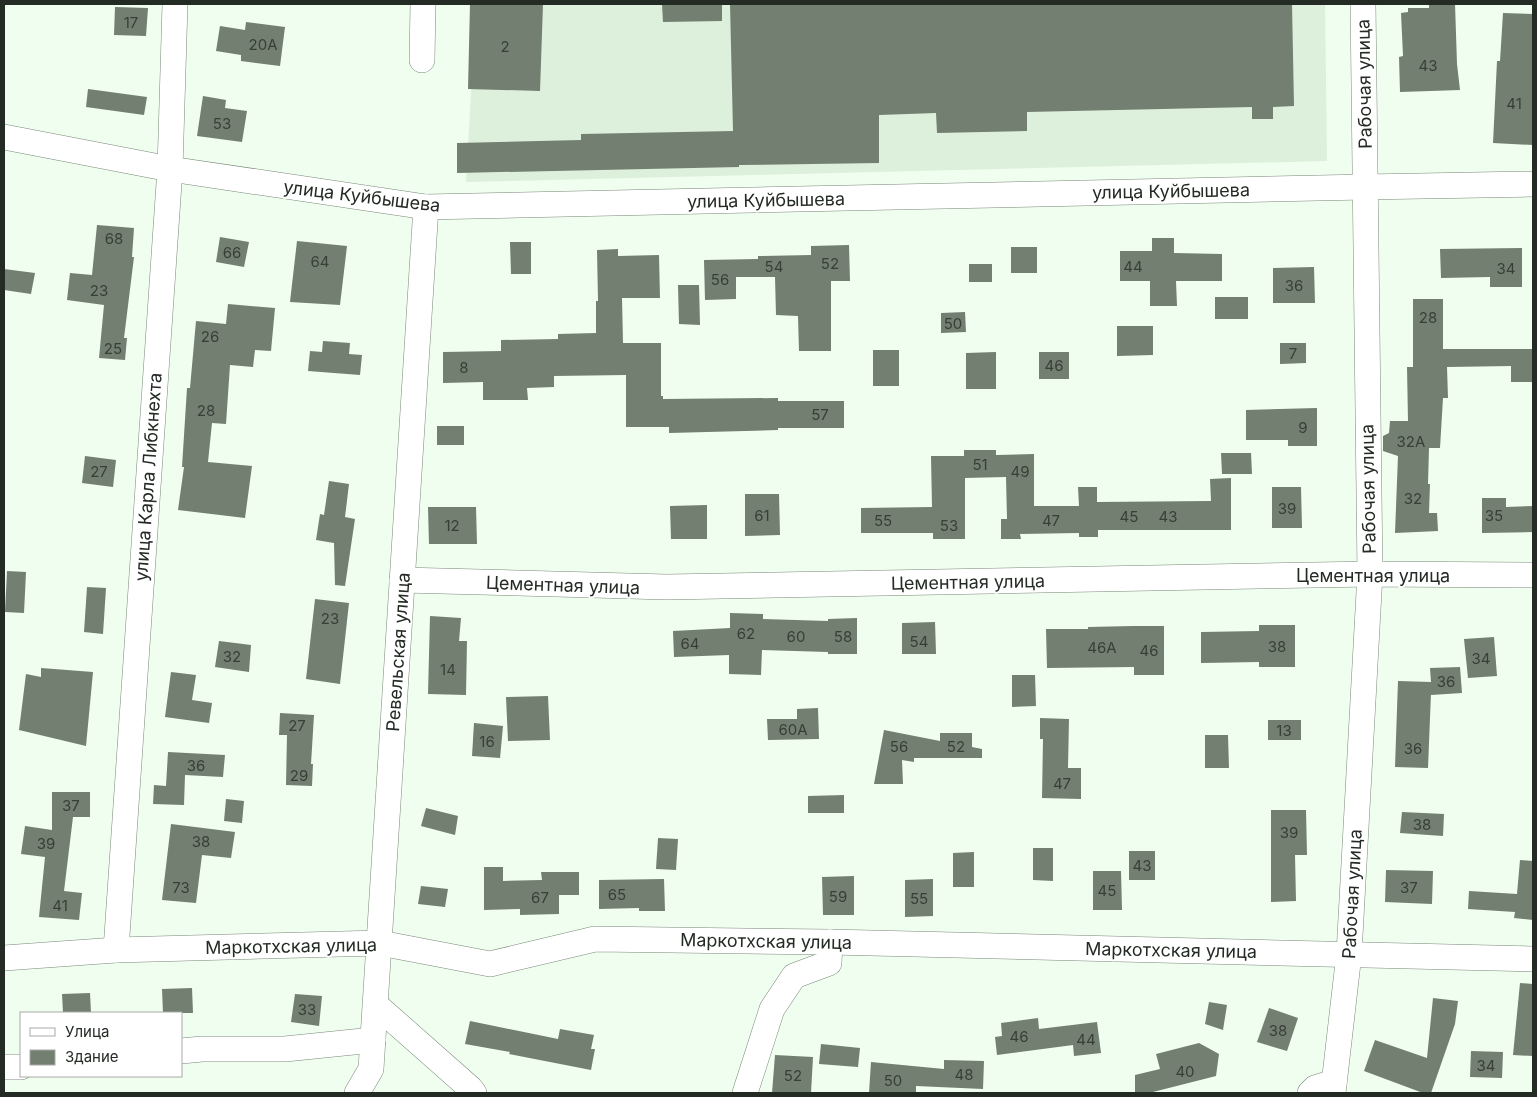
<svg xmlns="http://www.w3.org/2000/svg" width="1537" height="1097" viewBox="0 0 1537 1097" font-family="Inter,sans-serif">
	<rect width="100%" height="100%" fill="#effeee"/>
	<path fill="#ddf0db" d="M476,4H1325L1327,161L466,182Z"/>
	<g fill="#727f71">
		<path d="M470,4H543L540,91L468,89Z"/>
		<path d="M662,4H722V21L663,22Z"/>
		<path d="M730,4H1292L1294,106L1273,107V119H1252V107L1027,112V131L937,133L936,113L879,115V163L739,165V167L457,173V143L581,140V134L733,131Z"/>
		<path d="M1429,4H1455L1457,64L1460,90L1400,92L1399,57L1403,56L1401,13L1408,12V8H1429Z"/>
		<path d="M115,7L148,8L146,36L114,35Z"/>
		<path d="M1503,13L1533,14V145L1493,143L1497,61H1500Z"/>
		<path d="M246,22L285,27L280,66L241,61V55L216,51L220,26L245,30Z"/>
		<path d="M88,89L147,97L144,115L86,107Z"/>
		<path d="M203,96L226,100L225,108L247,111L242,142L197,136Z"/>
		<path d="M97,225L134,228L132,257H134L124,338H127L125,360L99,358L104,305L67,300L70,273L92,275Z"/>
		<path d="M220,237L249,242L244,267L216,262Z"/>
		<path d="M1152,238H1174V253L1222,254V281H1176L1177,306H1150V281H1120V251H1152Z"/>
		<path d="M297,241L347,246L340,305L290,302Z"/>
		<path d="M510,242H531V274H511Z"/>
		<path d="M849,245L850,281H831V351H799L798,316L776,315L775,277H736V299L705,300L704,260L758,259V256L811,255V246Z"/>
		<rect x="1011" y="247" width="26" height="26"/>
		<path d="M1522,248V287H1490V277L1441,278L1440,249Z"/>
		<path d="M618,249V256L659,255L660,298H622L623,343H661V396H663V399L778,398V401H844V428H778V430L669,433V427H626V375L554,376V387L527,388L528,400H483V382L443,383V352L501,351V340L558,339V334L596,333V301H598L597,250Z"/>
		<rect x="969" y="264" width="23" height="18"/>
		<path d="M1314,267L1315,303H1273V268Z"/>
		<path d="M4,269L35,273L31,294L4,290Z"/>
		<path d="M678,285H699L700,325L679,324Z"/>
		<rect x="1215" y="297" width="33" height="22"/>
		<path d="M1413,299H1443V349H1533V382H1511V366L1447,367L1448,398H1443L1440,448H1429L1428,484H1430L1429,513H1437L1438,531L1395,533L1398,456L1383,451V436L1389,433L1390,421H1408L1407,367H1413Z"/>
		<path d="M228,304L275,308L271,351L255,350L253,367L230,365L226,424L212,423L208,462L252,466L245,518L178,510L184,467H182L187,388H190L196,321L226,324Z"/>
		<path d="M965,312L966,332L941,333V313Z"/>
		<path d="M1117,326H1153V355L1117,356Z"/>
		<path d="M323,341L350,343L349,354L362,355L360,375L308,371L310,351L322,352Z"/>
		<path d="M1280,343H1306V363L1280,364Z"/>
		<rect x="873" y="350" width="26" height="36"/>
		<path d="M996,352V389H966V353Z"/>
		<rect x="1039" y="352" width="30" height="27"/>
		<path d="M1317,408V446H1288V440H1246V410Z"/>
		<rect x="437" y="426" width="27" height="19"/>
		<path d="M964,450H996V455L1034,454V506H1079L1078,487H1097V502L1211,501L1210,479L1231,478V530H1098V537H1079V533L1020,534L1021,539H1001V519H1007L1006,477L965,478V539H933V533H861V508L932,507L931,456H964Z"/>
		<path d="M1221,453H1251L1252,474H1222Z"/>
		<path d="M85,456L116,460L113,487L82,483Z"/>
		<path d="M329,481L349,484L345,517L355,519L345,586L335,585L334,543L316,540L320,514L324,515Z"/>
		<path d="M1272,487H1301L1302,528H1272Z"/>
		<path d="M745,494H779L780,535L745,536Z"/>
		<path d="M1482,498H1506V507L1533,506V532L1482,533Z"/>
		<path d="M707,505V539H671L670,506Z"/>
		<path d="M428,507H476L477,544H429Z"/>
		<path d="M7,571L26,572L24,613L5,612Z"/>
		<path d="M87,587L106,588L103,634L84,632Z"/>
		<path d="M315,599L349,603L340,684L306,679Z"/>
		<path d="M730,613L763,614V619L828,621V619L857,618V654H828V652L762,650L761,675L729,674V655L674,657L673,631L730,628Z"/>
		<path d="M430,616L461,618L459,641H467L466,695L428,694Z"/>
		<path d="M935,622L936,654H902V623Z"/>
		<path d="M1259,625H1295V667H1259V662L1201,663V632L1259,631Z"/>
		<path d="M1133,626H1164V675H1134V667L1047,668L1046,629H1088V627Z"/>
		<path d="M1494,637L1497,676L1468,678L1464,639Z"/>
		<path d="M219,641L251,645L249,672L215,667Z"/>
		<path d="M1460,667L1462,693L1431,695V693L1428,768L1395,767L1398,681L1431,682L1430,668Z"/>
		<path d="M41,668L93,672L86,746L19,730L26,674L41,677Z"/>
		<path d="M171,672L196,675L192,700L212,703L209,723L165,717Z"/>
		<path d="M1012,675H1035L1036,706L1012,707Z"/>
		<path d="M548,696L550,740L508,741L506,697Z"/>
		<path d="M818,708L819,739L768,740L767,719H797V709Z"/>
		<path d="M280,713L314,715L311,764H313L312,786L286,785L287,735H279Z"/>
		<path d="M1040,718L1069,719L1068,768H1081V799L1042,798L1043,739H1040Z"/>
		<rect x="1268" y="720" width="33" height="20"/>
		<path d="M474,723L503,726L500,758L472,756Z"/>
		<path d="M884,730L940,741V733H972V747L982,749V758H914V762L902,760L903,784H874Z"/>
		<path d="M1205,735H1228L1229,768H1205Z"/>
		<path d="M168,752L225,755L223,777L185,775L184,805L153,804L154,785L166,786Z"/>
		<path d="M52,792H90V817H73L64,891L82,893L79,920L39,917L45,857L21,854L25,826L52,830Z"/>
		<path d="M844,795V813H808V796Z"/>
		<path d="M226,799L244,801L242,823L224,821Z"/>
		<path d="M426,808L458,816L455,835L421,826Z"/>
		<path d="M1271,810H1306L1307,855H1295L1296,901L1271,902Z"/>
		<path d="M1402,812L1444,814L1443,836L1400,833Z"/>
		<path d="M171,824L235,832L231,858L202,855L196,903L162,900Z"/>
		<path d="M658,838L678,839L676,870L656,869Z"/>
		<path d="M1033,848H1053V881L1033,880Z"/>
		<rect x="1129" y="851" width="26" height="29"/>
		<path d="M974,852V887H953V853Z"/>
		<path d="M1520,860L1533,861V920L1514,918L1515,912L1468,909L1469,891L1517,894Z"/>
		<path d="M484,867H503V881L542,880L541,872H579V895H559V914L520,915V909L484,910Z"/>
		<path d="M1386,870L1433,871L1432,904L1385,902Z"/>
		<path d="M1093,871H1121L1122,910H1093Z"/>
		<path d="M854,876V915H823L822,877Z"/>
		<path d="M664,879L665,911H639V908L599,909V880Z"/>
		<path d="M933,879V916L905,917V880Z"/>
		<path d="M421,886L448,889L445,907L418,904Z"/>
		<path d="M1520,983L1533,984V1056L1513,1055Z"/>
		<path d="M192,988L193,1013H163L162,989Z"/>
		<path d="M90,993L91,1013H63L62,994Z"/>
		<path d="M295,994L322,996L319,1026L291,1022Z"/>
		<path d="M1433,998L1458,1001L1455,1024L1431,1093H1423L1364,1071L1375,1040L1427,1058Z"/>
		<path d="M1209,1002L1227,1005L1223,1030L1205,1024Z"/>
		<path d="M1269,1008L1298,1018L1287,1051L1257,1042Z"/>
		<path d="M1038,1018L1039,1029L1097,1022L1101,1053L1074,1056L1073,1045L997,1055L995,1037L1002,1036L1001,1023Z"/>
		<path d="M470,1021L558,1039L560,1029L594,1035L591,1049H595L591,1070L509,1054L510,1052L465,1044Z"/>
		<path d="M1199,1043L1219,1054L1216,1076L1149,1093H1135V1075L1160,1069L1156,1054Z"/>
		<path d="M821,1044L860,1048L858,1067L819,1064Z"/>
		<path d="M1471,1051L1503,1052L1502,1078L1470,1077Z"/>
		<path d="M775,1055L813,1057L811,1093H772Z"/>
		<path d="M944,1060L984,1061L983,1089L916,1086V1093H869L871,1062L944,1069Z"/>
	</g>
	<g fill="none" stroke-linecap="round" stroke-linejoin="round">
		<defs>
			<g id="street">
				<path d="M422,60L423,4"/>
				<path d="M4,137L170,169L426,207L1365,187L1533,184"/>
				<path d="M402,580L667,587L1370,574L1533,575"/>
				<path d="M116,950L170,169L175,4"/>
				<path d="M4,958L116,950L380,943L490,964L595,939L830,942L1533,959"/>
				<path d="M376,1005L470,1088L474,1093"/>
				<path d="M181,1051L202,1049H285L373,1040"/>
				<path d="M4,1067H21"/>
				<path d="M357,1093L371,1069L426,207"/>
				<path d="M745,1093L772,1009L794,976L829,963L830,942"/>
				<path d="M1310,1093L1315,1088L1334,1082"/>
				<path d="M1333,1093L1349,954L1370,574L1363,4"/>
			</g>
		</defs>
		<use href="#street" stroke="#7b887a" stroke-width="26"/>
		<use href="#street" stroke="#fff" stroke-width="25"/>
	</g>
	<g text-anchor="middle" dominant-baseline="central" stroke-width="4" stroke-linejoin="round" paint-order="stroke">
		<g font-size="15" fill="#383f37">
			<text x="131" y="22">17</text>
			<text x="263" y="44">20А</text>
			<text x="505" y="46">2</text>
			<text x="1428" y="65">43</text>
			<text x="1514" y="103">41</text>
			<text x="222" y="123">53</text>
			<text x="114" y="238">68</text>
			<text x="232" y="252">66</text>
			<text x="320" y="261">64</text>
			<text x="830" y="263">52</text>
			<text x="774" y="266">54</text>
			<text x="1133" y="266">44</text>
			<text x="1506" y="268">34</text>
			<text x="720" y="279">56</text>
			<text x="1294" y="285">36</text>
			<text x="99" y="290">23</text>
			<text x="1428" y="317">28</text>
			<text x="953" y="323">50</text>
			<text x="210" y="336">26</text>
			<text x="113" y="348">25</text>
			<text x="1293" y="353">7</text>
			<text x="1054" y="365">46</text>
			<text x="464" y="367">8</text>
			<text x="206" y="410">28</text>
			<text x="820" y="414">57</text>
			<text x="1303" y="427">9</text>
			<text x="1411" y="441">32А</text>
			<text x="980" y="464">51</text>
			<text x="99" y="471">27</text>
			<text x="1020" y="471">49</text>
			<text x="1413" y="498">32</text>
			<text x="1287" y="508">39</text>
			<text x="762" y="515">61</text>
			<text x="1494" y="515">35</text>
			<text x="1129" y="516">45</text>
			<text x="1168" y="516">43</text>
			<text x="883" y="520">55</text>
			<text x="1051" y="520">47</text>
			<text x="452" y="525">12</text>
			<text x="949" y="525">53</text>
			<text x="330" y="618">23</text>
			<text x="746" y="633">62</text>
			<text x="796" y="636">60</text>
			<text x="843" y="636">58</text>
			<text x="919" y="641">54</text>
			<text x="690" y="643">64</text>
			<text x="1277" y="646">38</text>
			<text x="1102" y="647">46А</text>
			<text x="1149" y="650">46</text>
			<text x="232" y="656">32</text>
			<text x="1481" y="658">34</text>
			<text x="448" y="669">14</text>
			<text x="1446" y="681">36</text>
			<text x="297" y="725">27</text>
			<text x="793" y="729">60А</text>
			<text x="1284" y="730">13</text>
			<text x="487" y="741">16</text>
			<text x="899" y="746">56</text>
			<text x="956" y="746">52</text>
			<text x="1413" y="748">36</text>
			<text x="196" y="765">36</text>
			<text x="299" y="775">29</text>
			<text x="1062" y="783">47</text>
			<text x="71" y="805">37</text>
			<text x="1422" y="824">38</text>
			<text x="1289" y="832">39</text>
			<text x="201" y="841">38</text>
			<text x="46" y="843">39</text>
			<text x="1142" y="865">43</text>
			<text x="181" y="887">73</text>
			<text x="1409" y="887">37</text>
			<text x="1107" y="890">45</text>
			<text x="617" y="894">65</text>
			<text x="838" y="896">59</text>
			<text x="540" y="897">67</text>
			<text x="919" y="898">55</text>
			<text x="60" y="905">41</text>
			<text x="307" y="1009">33</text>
			<text x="1278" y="1030">38</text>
			<text x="1019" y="1036">46</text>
			<text x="1086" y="1039">44</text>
			<text x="1486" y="1065">34</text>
			<text x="1185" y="1071">40</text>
			<text x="964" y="1074">48</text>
			<text x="793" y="1075">52</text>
			<text x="893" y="1080">50</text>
		</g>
		<g font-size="18" fill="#242a24" stroke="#fff">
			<text transform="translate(1364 84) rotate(-91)">Рабочая улица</text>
			<text transform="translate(1171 191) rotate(-1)">улица Куйбышева</text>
			<text transform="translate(362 196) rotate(7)">улица Куйбышева</text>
			<text transform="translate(766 200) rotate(-1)">улица Куйбышева</text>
			<text transform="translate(148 477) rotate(-86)">улица Карла Либкнехта</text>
			<text transform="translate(1368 489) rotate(-91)">Рабочая улица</text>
			<text x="1373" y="575">Цементная улица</text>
			<text transform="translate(968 582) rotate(-1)">Цементная улица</text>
			<text transform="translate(563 585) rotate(2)">Цементная улица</text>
			<text transform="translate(398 652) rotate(-86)">Ревельская улица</text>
			<text transform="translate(1352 894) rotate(-87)">Рабочая улица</text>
			<text transform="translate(766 941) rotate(1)">Маркотхская улица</text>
			<text transform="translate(291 946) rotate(-1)">Маркотхская улица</text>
			<text transform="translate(1171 950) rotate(1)">Маркотхская улица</text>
		</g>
	</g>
	<rect width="1537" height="1097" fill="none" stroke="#242a24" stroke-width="10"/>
	<rect x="20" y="1012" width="162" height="65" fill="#ffffff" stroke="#a7aaa7"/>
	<rect x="30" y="1028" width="25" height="8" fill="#ffffff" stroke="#a7aaa7"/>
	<text x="65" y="1037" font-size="15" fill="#242a24">Улица</text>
	<rect x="30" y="1050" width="25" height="15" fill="#727f71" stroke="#a7aaa7"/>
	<text x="65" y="1062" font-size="15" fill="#242a24">Здание</text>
</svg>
